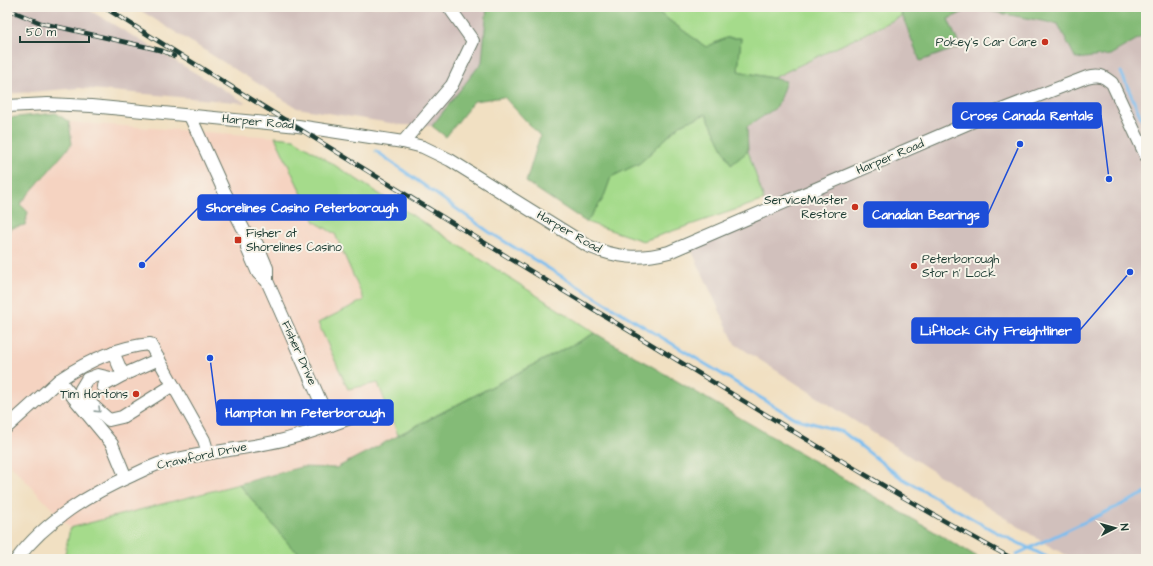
<svg xmlns="http://www.w3.org/2000/svg" width="1153" height="566" viewBox="0 0 1153 566" font-family="'Architects Daughter',sans-serif">
	<rect width="100%" height="100%" fill="#f7f3e8"/>
	<filter id="ink" filterUnits="userSpaceOnUse"><feTurbulence type="fractalNoise" baseFrequency=".025" numOctaves="2"/><feDisplacementMap in="SourceGraphic" scale="8" xChannelSelector="R" yChannelSelector="G"/><feConvolveMatrix kernelMatrix="1 2 1 2 8 2 1 2 1" color-interpolation-filters="sRGB"/></filter>
	<filter id="wash" filterUnits="userSpaceOnUse"><feTurbulence type="fractalNoise" baseFrequency=".012" numOctaves="4" result="noise"/><feDisplacementMap in="SourceGraphic" scale="16" xChannelSelector="R" yChannelSelector="G"/><feGaussianBlur stdDeviation="0.9" result="paint"/><feColorMatrix in="noise" values="0 0 0 0 0 0 0 0 0 0 0 0 0 0 0 0 0 1.4 0 .05"/><feComposite in="paint" operator="in"/></filter>
	<g filter="url(#wash)">
		<rect width="100%" height="100%" fill="#f1e0c2"/>
		<path fill="#f5d3c1" d="M69,122L275,137L315,222L335,234L364,301L318,323L348,389L378,383L398,435L336,468L301,467L70,528L7,461V233L11,228L20,204L72,144Z"/>
		<g fill="#d1c0bc">
			<path d="M7,7H84L246,103L79,88L7,94Z"/>
			<path d="M135,7H487L482,62L432,126L402,125L297,108Z"/>
			<path d="M973,8L1058,24L1110,55L1146,34V559H1074L1049,546L735,344L691,249L768,214L748,151L747,127L777,107L786,81L773,78L902,16L921,61L948,19Z"/>
		</g>
		<g fill="#a5db8b" stroke="#628c60">
			<path d="M651,7H899L902,16L773,78L738,71L741,38H726L706,47Z"/>
			<path d="M706,114L731,165L748,151L764,200L643,241L586,222L603,199L611,177L640,163L680,125Z"/>
			<path d="M275,137L294,139L595,333L398,435L378,383L348,389L318,323L364,300L335,234L315,222Z"/>
			<path d="M239,484L292,548L310,559H64L70,528Z"/>
		</g>
		<g fill="#84bb77" stroke="#527c56">
			<path d="M487,7H651L706,47L726,38H741L738,71L786,81L777,107L747,127L748,151L731,165L706,114L680,125L640,163L611,177L603,199L586,222L526,182L540,136L504,97L474,101L446,137L432,126L482,62Z"/>
			<path d="M899,7H1146V34L1110,55L1076,59L1058,24L973,8L948,19L960,47L920,61Z"/>
			<path d="M56,113L69,122L72,144L20,204L28,212L25,225L11,228L7,233V118Z"/>
			<path d="M595,333L981,559H310L292,548L239,484L301,467L336,468Z"/>
		</g>
		<g fill="none" stroke-linecap="round" stroke-linejoin="round">
			<g stroke="#7abef0" stroke-width="3">
				<path d="M1121,72L1146,129"/>
				<path d="M376,151L489,232L794,418L843,432L900,477L992,530L1051,559"/>
				<path d="M1017,554L1146,493"/>
			</g>
		</g>
	</g>
	<g filter="url(#ink)">
		<g fill="none" stroke-linecap="round" stroke-linejoin="round">
			<defs>
				<g id="minor">
					<path d="M7,106L48,104L91,106L298,126L403,142L423,147L450,160L588,246C617,258 639,260 669,252L983,117L1087,77C1099,74 1102,75 1112,83L1146,156"/>
					<path d="M190,116L224,191L247,236V248L258,273L267,281"/>
					<path d="M403,142L452,85L473,41L449,7"/>
					<path d="M247,236L257,244L267,268V281L331,425"/>
					<path d="M113,352L123,375"/>
					<path d="M115,379L98,375L87,379L81,389L90,403L109,420L122,417L173,385"/>
					<path d="M103,386L123,375L159,359"/>
					<path d="M7,427L59,380"/>
					<path d="M126,478L112,444L59,380C86,362 117,347 150,344L204,440L208,453"/>
					<path d="M17,559C45,521 91,493 133,475C141,471 150,467 158,464C199,452 242,450 283,440C311,433 337,423 364,413"/>
				</g>
			</defs>
			<use href="#minor" stroke="#687666" stroke-width="14"/>
			<use href="#minor" stroke="#fff" stroke-width="12"/>
			<defs>
				<g id="rail">
					<path d="M104,7C280,118 458,227 636,335C761,411 885,490 1013,559"/>
					<path d="M7,9L41,23L147,47L163,51L174,56"/>
				</g>
			</defs>
			<use href="#rail" stroke="#1f3d34" stroke-width="4.5"/>
			<use href="#rail" stroke="#f7f3e8" stroke-width="3" stroke-dasharray="9" stroke-linecap="butt"/>
		</g>
		<defs><path id="oneway-chevron" d="M-2-3.5L2.5 0L-2 3.5" fill="none" stroke-width="1.6" stroke-linecap="round" stroke-linejoin="round"/></defs>
		<use stroke="#8f9e9a" href="#oneway-chevron" transform="translate(98 410) rotate(44)"/>
	</g>
	<g fill="#c8321e" stroke="#f7f3e8" stroke-width="1.5">
		<circle cx="1045" cy="42" r="4"/>
		<circle cx="855" cy="207" r="4"/>
		<rect x="234" y="236" width="8" height="8" rx="2"/>
		<circle cx="914" cy="266" r="4"/>
		<circle cx="136" cy="394" r="4"/>
	</g>
	<g text-anchor="middle" dominant-baseline="central" stroke-width="4" stroke-linejoin="round" paint-order="stroke">
		<g font-size="12" fill="#1f3d34" stroke="#f7f3e8" text-anchor="end">
			<text x="1037" y="42">Pokey's Car Care</text>
			<text x="847" y="200">ServiceMaster<tspan x="847" dy="14">Restore</tspan></text>
			<text x="246" y="233" text-anchor="start">Fisher at<tspan x="246" dy="14">Shorelines Casino</tspan></text>
			<text x="922" y="259" text-anchor="start">Peterborough<tspan x="922" dy="14">Stor n' Lock</tspan></text>
			<text x="128" y="394">Tim Hortons</text>
		</g>
		<g font-size="12" fill="#1f3d34" stroke="#f7f3e8">
			<text transform="translate(258 122) rotate(5)">Harper Road</text>
			<text transform="translate(890 157) rotate(-23)">Harper Road</text>
			<text transform="translate(569 232) rotate(30)">Harper Road</text>
			<text transform="translate(299 353) rotate(66)">Fisher Drive</text>
			<text transform="translate(202 456) rotate(-12)">Crawford Drive</text>
		</g>
	</g>
	<path fill="none" stroke="#1d4ed8" stroke-width="1.5" d="M1109 179L1101 115M142 265L198 208M1020 144L988 214M1130 272L1080 330M210 358L217 412"/>
	<g fill="#1d4ed8" stroke="#f7f3e8" stroke-width="1.5">
		<circle cx="1109" cy="179" r="4"/>
		<circle cx="142" cy="265" r="4"/>
		<circle cx="1020" cy="144" r="4"/>
		<circle cx="1130" cy="272" r="4"/>
		<circle cx="210" cy="358" r="4"/>
	</g>
	<g fill="#1d4ed8" stroke="#1d4ed8" stroke-width="1.5">
		<rect x="953" y="103" width="148" height="25" rx="4"/>
		<rect x="198" y="195" width="208" height="25" rx="4"/>
		<rect x="864" y="202" width="124" height="25" rx="4"/>
		<rect x="912" y="318" width="168" height="25" rx="4"/>
		<rect x="217" y="400" width="176" height="25" rx="4"/>
	</g>
	<g font-size="13" text-anchor="middle" font-weight="bold" fill="#fff">
		<text x="1027" y="120">Cross Canada Rentals</text>
		<text x="302" y="212">Shorelines Casino Peterborough</text>
		<text x="926" y="219">Canadian Bearings</text>
		<text x="996" y="335">Liftlock City Freightliner</text>
		<text x="305" y="417">Hampton Inn Peterborough</text>
	</g>
	<rect width="1153" height="566" fill="none" stroke="#f7f3e8" stroke-width="24"/>
	<g transform="translate(1115 528) rotate(84)" stroke="#f7f3e8" stroke-width="3" paint-order="stroke">
	<path d="M0-3L7 15L0 10L-7 15Z" fill="#1f3d34"/>
	<text y="-6" font-size="11" font-weight="bold" text-anchor="middle" fill="#1f3d34">N</text>
	</g>
	<path d="M20 36v6h69v-6" fill="none" stroke="#1f3d34" stroke-width="2"/>
	<text x="26" y="36" font-size="12" fill="#1f3d34" stroke="#f7f3e8" stroke-width="3" paint-order="stroke">50 m</text>
</svg>
